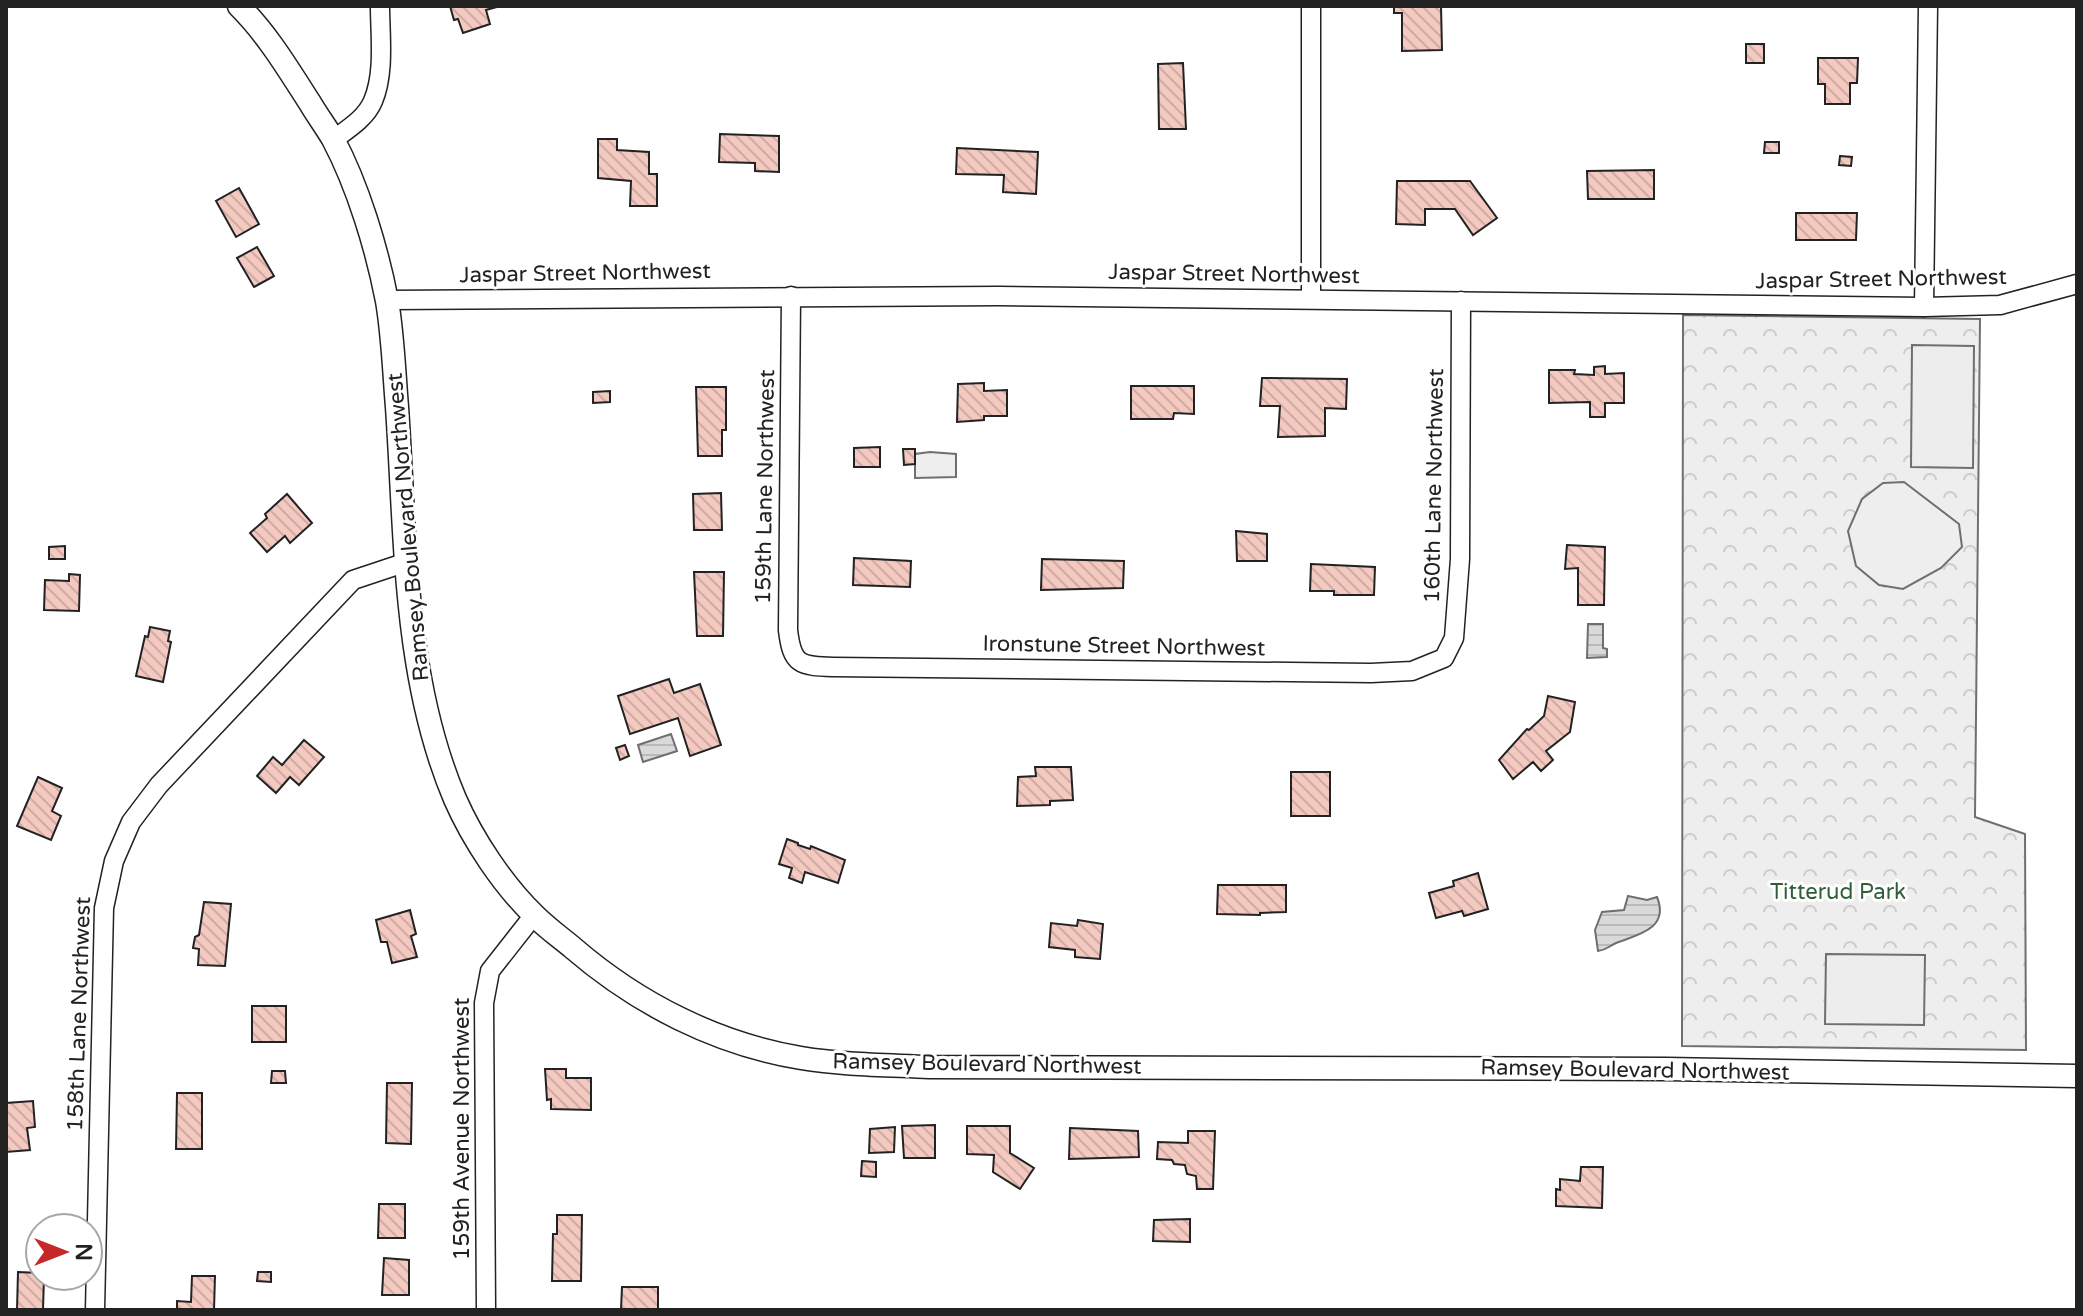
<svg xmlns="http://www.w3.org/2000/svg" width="2083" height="1316" viewBox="0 0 2083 1316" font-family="'Varela Round',sans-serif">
	<defs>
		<pattern id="forest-crowns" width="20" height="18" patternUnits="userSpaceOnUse" patternTransform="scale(2)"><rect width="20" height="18" fill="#eee"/><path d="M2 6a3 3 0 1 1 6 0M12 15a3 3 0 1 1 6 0" fill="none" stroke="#ccc"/></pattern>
		<pattern id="water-rules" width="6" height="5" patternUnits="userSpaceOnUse" patternTransform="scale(2)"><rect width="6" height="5" fill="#d9d9d9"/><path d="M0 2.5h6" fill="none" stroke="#bababa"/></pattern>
		<pattern id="building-back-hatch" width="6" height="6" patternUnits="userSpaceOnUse" patternTransform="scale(2)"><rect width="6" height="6" fill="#f3c9c0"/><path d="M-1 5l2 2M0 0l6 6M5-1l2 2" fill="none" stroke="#d0aca5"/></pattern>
	</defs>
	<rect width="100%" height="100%" fill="#fff"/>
	<path fill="url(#forest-crowns)" stroke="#6f6f6f" stroke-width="2" d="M1683,315L1980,319L1975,817L2025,834L2026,1050L1682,1046Z"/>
	<g fill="#eee" stroke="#6f6f6f" stroke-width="2">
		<path d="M930,452L956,454V477L915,478V454Z"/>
		<path d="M1904,482L1959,524L1962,547L1941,568L1903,589L1879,585L1856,566L1848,531L1862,499L1883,483Z"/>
	</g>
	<g fill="#ededed" stroke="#6f6f6f" stroke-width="2">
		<path d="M1912,345L1974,346L1973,468L1911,467Z"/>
		<path d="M1826,954L1925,955L1924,1025L1825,1024Z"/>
	</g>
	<g fill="url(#water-rules)" stroke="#6f6f6f" stroke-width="2">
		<path d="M1588,624H1603V648L1607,649V657L1587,658Z"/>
		<path d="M671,734L677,751L643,762L638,745Z"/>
		<path d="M1628,896L1647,900L1657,897C1670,929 1637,935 1616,943C1608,947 1606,950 1598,951L1595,930L1602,912L1624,910Z"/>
	</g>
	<g fill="url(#building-back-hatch)" stroke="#222" stroke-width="2">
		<path d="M450,6H497V7L486,10L490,24L463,33L458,19L454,20Z"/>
		<path d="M1394,6H1441L1442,50L1402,51V13H1394Z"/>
		<rect x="1746" y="44" width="18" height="19"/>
		<path d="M1818,58H1858L1857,83H1850V104H1825V84H1818Z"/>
		<path d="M1183,63L1186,129H1159L1158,64Z"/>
		<path d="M720,134L779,136V172L755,171V163L719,162Z"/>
		<path d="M598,139H617V150L649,152V174H657V206H630L631,181L598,178Z"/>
		<path d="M1765,142H1779V153H1764Z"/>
		<path d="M957,148L1038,152L1036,194L1003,192L1004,175L956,174Z"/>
		<path d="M1840,156L1852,157L1851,166L1839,165Z"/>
		<path d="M1654,170V199H1588L1587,171Z"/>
		<path d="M1397,181H1470L1497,218L1473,235L1455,209H1425V225L1396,224Z"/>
		<path d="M239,188L259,224L236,237L216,201Z"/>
		<path d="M1796,213H1857L1856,240H1796Z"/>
		<path d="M257,247L274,276L254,287L237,258Z"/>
		<path d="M1605,366V374L1624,373V403H1605V417H1590V402L1549,403V370H1575L1574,374L1594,375V367Z"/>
		<path d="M1262,378L1347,379L1346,409L1325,408V436L1278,437L1280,406H1260Z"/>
		<path d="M984,383V391L1007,390V416H984V420L957,422L958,384Z"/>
		<path d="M1131,386H1194V414L1174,413L1173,419H1131Z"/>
		<path d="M696,387H726V430H722V456H698Z"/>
		<path d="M610,391V402L593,403V392Z"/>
		<path d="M880,447V467H854V448Z"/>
		<path d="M903,449H915V464L904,465Z"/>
		<path d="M721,493L722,530H694L693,494Z"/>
		<path d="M287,494L312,523L290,543L285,536L267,552L250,533L267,518L265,514Z"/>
		<path d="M1236,531L1267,534V561H1237Z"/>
		<path d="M1567,545L1605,547L1604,605H1578V568L1565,569Z"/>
		<path d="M65,546V559H49V547Z"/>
		<path d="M854,558L911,561L910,587L853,585Z"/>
		<path d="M1042,559L1124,561L1123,588L1041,590Z"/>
		<path d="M1311,564L1375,567L1374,595H1334V591H1310Z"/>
		<path d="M694,572H724L723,636H697Z"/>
		<path d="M69,574L80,575L79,611L44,610L45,580L69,581Z"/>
		<path d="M150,627L170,631L168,641L171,642L163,682L136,676L145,636L148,637Z"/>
		<path d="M669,679L674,693L700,684L721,745L690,756L678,718L630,734L618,696Z"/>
		<path d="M1548,696L1575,702L1570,732L1546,751L1553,760L1541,771L1533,762L1513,779L1499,760L1527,729L1529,730L1544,716Z"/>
		<path d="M304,740L324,757L299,785L290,777L276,793L257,776L273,757L282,765Z"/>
		<path d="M625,745L629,756L620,760L616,748Z"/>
		<path d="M1035,767H1071L1073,800L1050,801V805L1017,806L1018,777L1036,776Z"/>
		<rect x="1291" y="772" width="39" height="44"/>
		<path d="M38,777L62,788L52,811L61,816L51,840L17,826Z"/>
		<path d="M787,839L798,843V845L810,849L811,846L845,860L838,883L805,872L802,883L789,878L792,868L779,864Z"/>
		<path d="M1478,873L1488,909L1464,916L1462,911L1436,918L1429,893L1454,886L1453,881Z"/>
		<path d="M1218,885H1286V912L1260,913V915L1217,914Z"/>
		<path d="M204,902L231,904L225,966L198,965L199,949L193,948L195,937L199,935Z"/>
		<path d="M410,910L416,934L411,936L417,957L392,963L387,942H381L376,920Z"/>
		<path d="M1078,920L1103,924L1100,959L1075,957V950L1049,947L1051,923L1077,926Z"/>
		<rect x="252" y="1006" width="34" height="36"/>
		<path d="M545,1069H566V1078H591V1110L551,1109V1099L547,1100Z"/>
		<path d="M272,1071H285L286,1083H271Z"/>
		<path d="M387,1083H412L411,1144L386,1143Z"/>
		<path d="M177,1093H202V1149H176Z"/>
		<path d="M33,1101L35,1127L27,1128L30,1150L6,1152V1103Z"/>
		<path d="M935,1125V1158H904L902,1126Z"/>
		<path d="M967,1126H1010V1153L1034,1168L1020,1189L993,1172L994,1155L967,1154Z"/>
		<path d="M895,1127L894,1152L869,1153L870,1129Z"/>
		<path d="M1070,1128L1138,1131L1139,1157L1069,1159Z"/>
		<path d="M1188,1131H1215L1213,1189H1197L1196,1176L1187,1174L1185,1165L1174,1164L1172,1160L1157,1159L1158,1142L1188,1143Z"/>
		<path d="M862,1161L876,1162V1177L861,1176Z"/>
		<path d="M1581,1167H1603L1602,1208L1556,1206V1189L1560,1190V1179L1580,1181Z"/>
		<path d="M379,1204H405V1238H378Z"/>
		<path d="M557,1215H582L581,1281H552L553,1234H557Z"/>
		<path d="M1190,1219V1242L1153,1241L1154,1220Z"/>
		<path d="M384,1258L409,1260V1295H382Z"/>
		<path d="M18,1272L40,1273V1276H44L43,1310H17Z"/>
		<path d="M258,1272H271V1282L257,1281Z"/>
		<path d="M192,1276H215L214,1310H177V1301L191,1302Z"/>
		<path d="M622,1287H658V1310H621Z"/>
	</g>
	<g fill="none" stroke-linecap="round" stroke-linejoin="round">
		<defs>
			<g id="minor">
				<path d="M1311,6V299"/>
				<path d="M333,140C348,129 366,118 373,101C385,73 380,35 380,6"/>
				<path d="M791,296L788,630C792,665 800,666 833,667L1371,673L1412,671L1444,658L1454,638L1460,559L1461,301"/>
				<path d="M387,300L999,296L1924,307L2000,305L2077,284"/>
				<path d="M1924,307L1928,6"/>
				<path d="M95,1310L104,908L114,861L131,822L159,785L353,580L407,562"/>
				<path d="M486,1310L484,1003L490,971L534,915"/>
			</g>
			<path id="tertiary" d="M239,6C268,35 288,69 310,103C317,115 326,127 333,139C358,186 377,249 387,301C393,336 394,372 397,407C406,537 403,677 455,799C473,840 503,885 535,916C547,928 561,938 573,948C638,1004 717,1044 801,1058C843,1065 886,1065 929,1067L1666,1069L2077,1076"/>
		</defs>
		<use href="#minor" stroke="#222" stroke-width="21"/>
		<use href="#tertiary" stroke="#222" stroke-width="25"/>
		<use href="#minor" stroke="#fff" stroke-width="18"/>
		<use href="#tertiary" stroke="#fff" stroke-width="22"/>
	</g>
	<g text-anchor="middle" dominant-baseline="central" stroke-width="6" stroke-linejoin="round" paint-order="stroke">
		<g font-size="22" fill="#222" stroke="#fff">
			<text transform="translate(585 273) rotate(-1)">Jaspar Street Northwest</text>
			<text transform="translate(1234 274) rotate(1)">Jaspar Street Northwest</text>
			<text transform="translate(1881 279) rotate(-1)">Jaspar Street Northwest</text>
			<text transform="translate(1434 486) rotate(-89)">160th Lane Northwest</text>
			<text transform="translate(765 487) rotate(-89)">159th Lane Northwest</text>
			<text transform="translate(408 527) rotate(-95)">Ramsey Boulevard Northwest</text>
			<text transform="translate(1124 646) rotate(1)">Ironstune Street Northwest</text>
			<text transform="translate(79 1014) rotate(-88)">158th Lane Northwest</text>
			<text transform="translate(987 1064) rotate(1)">Ramsey Boulevard Northwest</text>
			<text transform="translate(1635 1070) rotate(1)">Ramsey Boulevard Northwest</text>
			<text transform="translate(462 1129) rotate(-90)">159th Avenue Northwest</text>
		</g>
		<g font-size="22" fill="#2f5e38" stroke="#fff">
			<text x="1838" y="892">Titterud Park</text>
		</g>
	</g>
	<rect width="2083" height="1316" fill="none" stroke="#222222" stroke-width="16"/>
	<g transform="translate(64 1252) rotate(90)"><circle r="38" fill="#ffffff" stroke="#a7a7a7" stroke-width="2"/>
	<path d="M0-6L14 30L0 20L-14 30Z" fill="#c62828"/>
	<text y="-12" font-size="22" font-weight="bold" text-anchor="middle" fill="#222222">N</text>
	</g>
</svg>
